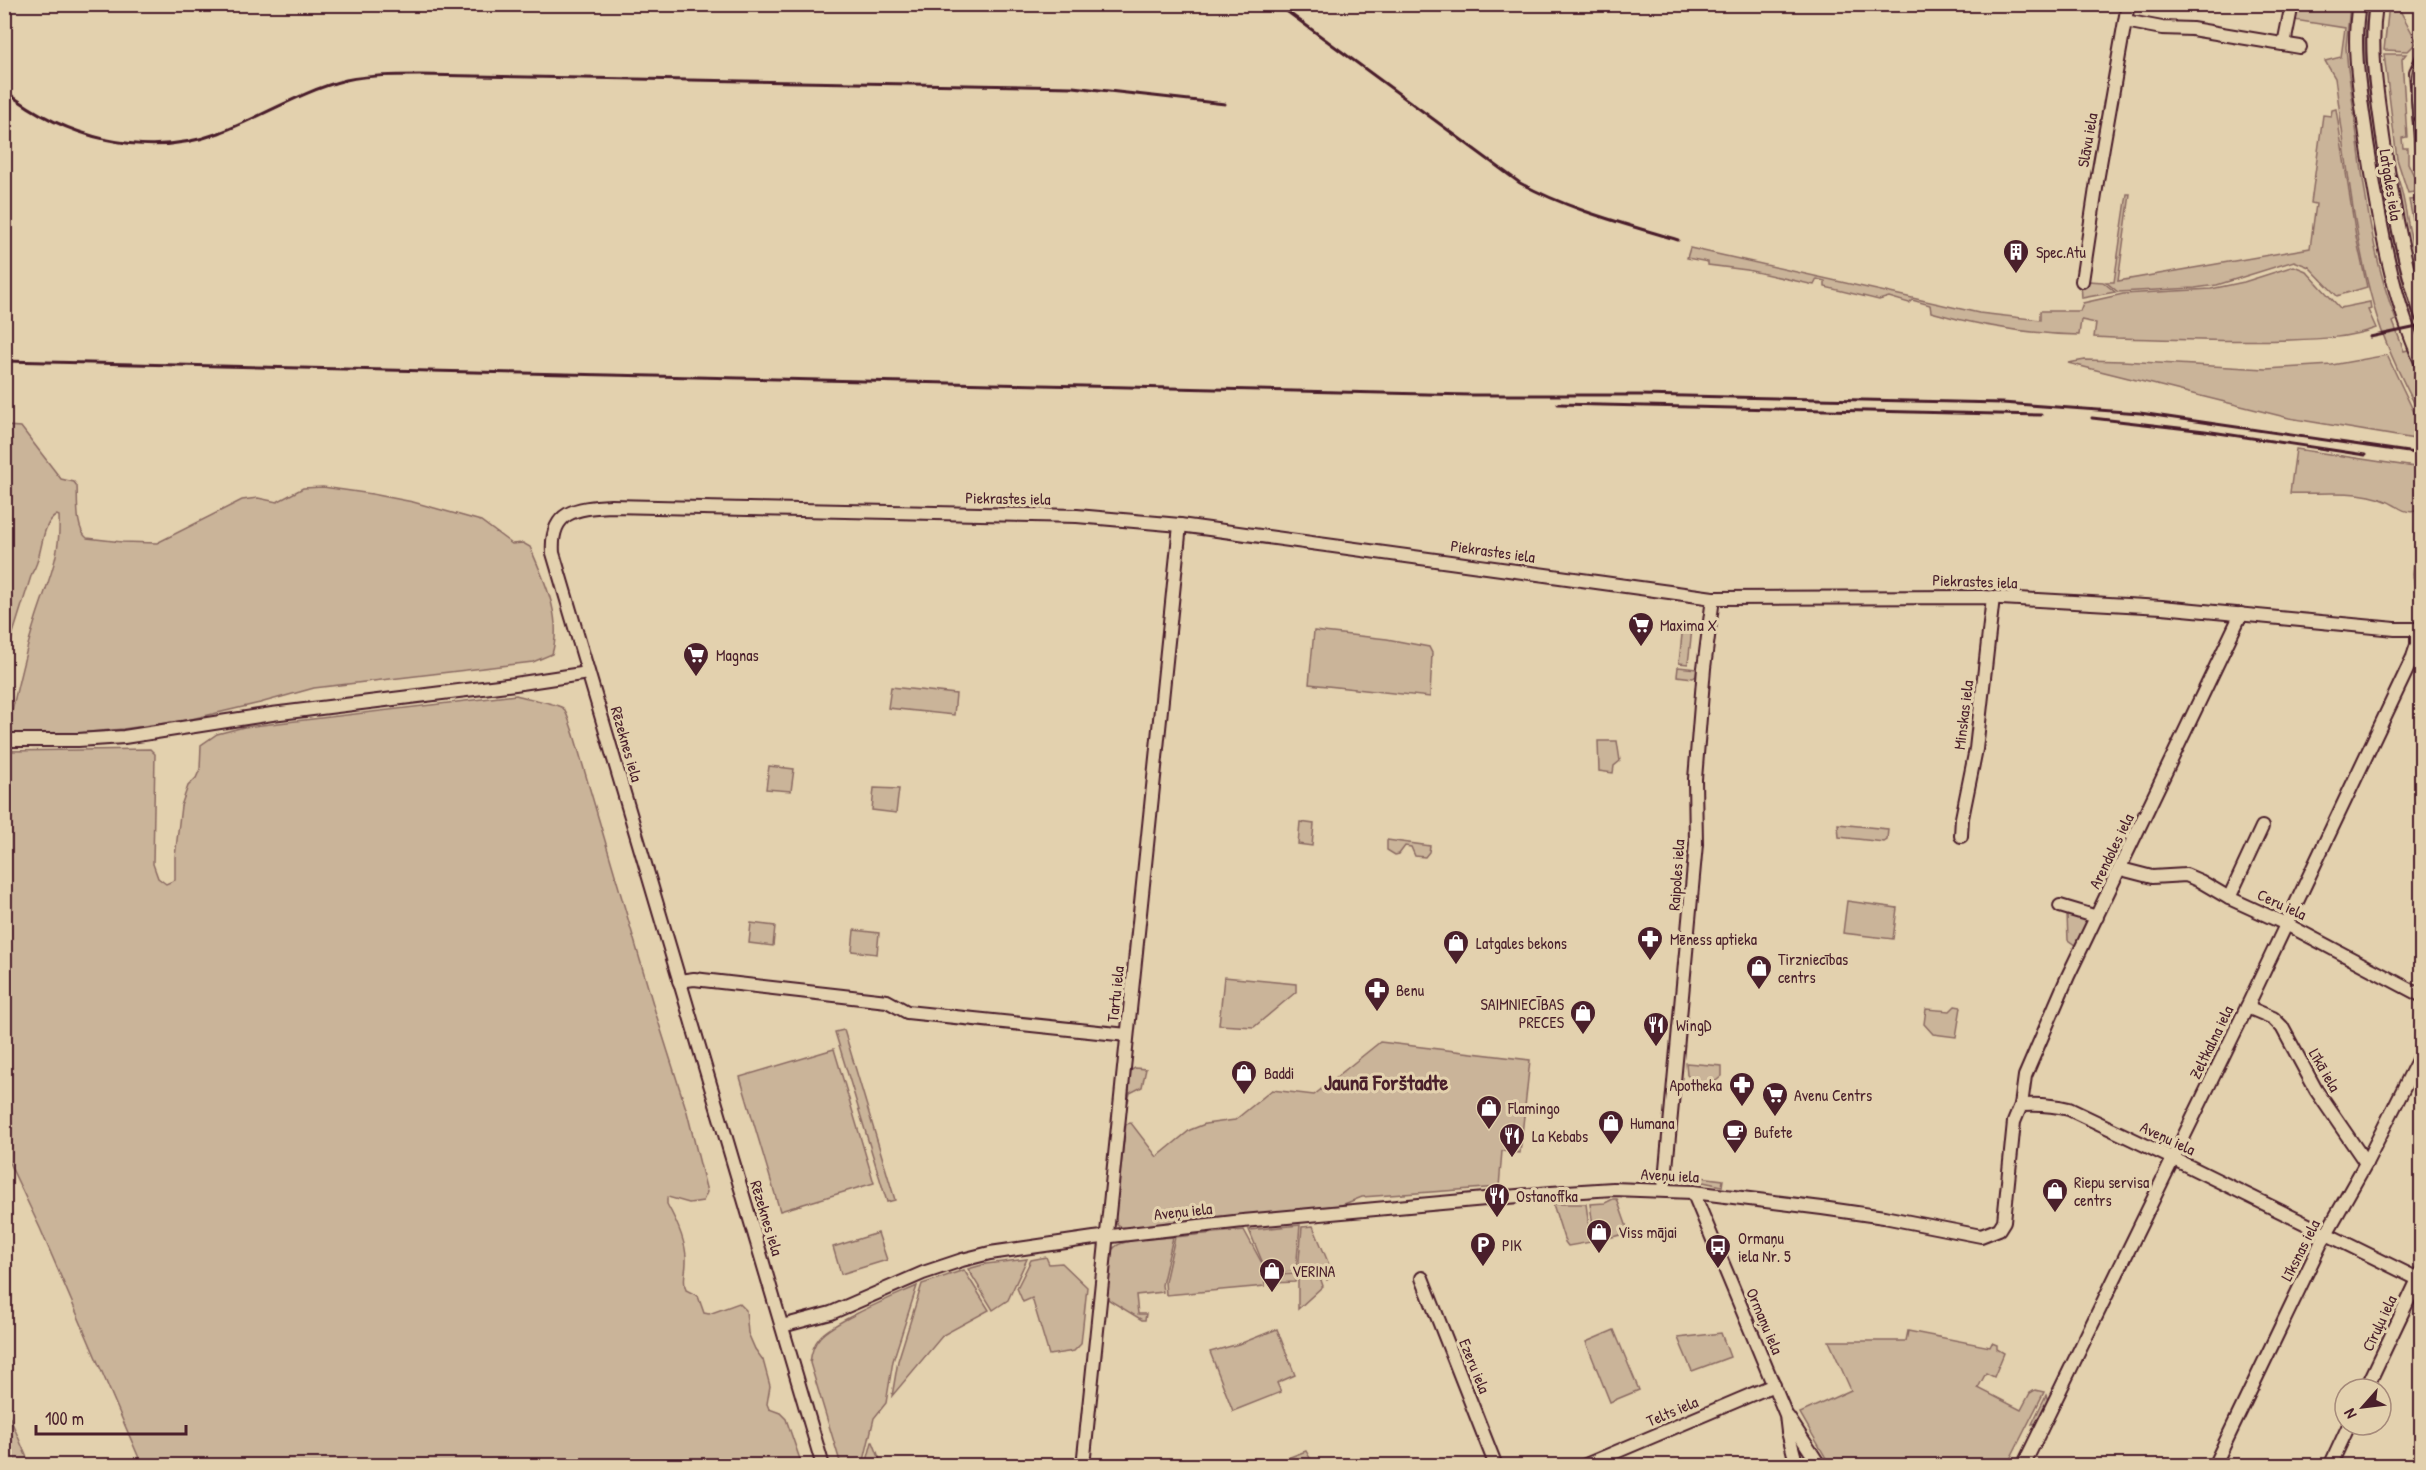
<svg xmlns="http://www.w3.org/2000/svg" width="2426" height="1470" viewBox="0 0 2426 1470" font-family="'Patrick Hand',sans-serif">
	<rect width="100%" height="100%" fill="#e3d1ae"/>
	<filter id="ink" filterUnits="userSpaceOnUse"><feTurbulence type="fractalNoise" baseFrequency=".0167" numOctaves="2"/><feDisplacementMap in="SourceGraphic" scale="12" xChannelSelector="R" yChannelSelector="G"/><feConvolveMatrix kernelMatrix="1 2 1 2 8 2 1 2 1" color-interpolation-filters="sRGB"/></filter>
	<g filter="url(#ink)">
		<g fill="#cab499" stroke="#8a6a62" stroke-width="1.5">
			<path d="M2297,5H2350L2346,47L2348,69C2360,149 2367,246 2396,320L2393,322L2404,351L2408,350L2421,381V416C2404,384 2384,343 2374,307C2353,233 2346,154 2335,78L2325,61L2341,57L2345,28L2294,20Z"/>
			<path d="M2366,5H2369C2359,47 2370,91 2376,133C2385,194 2393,256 2413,314L2410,315C2380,235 2375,145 2363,60L2362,36Z"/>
			<path d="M2389,5H2397L2417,42L2408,51L2384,50Z"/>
			<path d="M2384,54H2406L2402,59L2407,137L2402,138L2403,148H2408V163L2421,191L2408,193L2397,159Z"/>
			<path d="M2336,109L2356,236L2367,287L2337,296L2309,267L2294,261L2217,285L2195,288L2118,292L2106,282H2114L2127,194H2130L2118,281L2310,248L2316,204L2311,203L2323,115L2331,116L2332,110Z"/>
			<path d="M2396,173C2404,192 2405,212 2410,233C2414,253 2422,272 2421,293L2404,227Z"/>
			<path d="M2421,199H2422L2421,260L2409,200Z"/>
			<path d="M1690,248L1979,313L2040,320V311H2080L2083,303L2123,294L2211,289L2244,282L2294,266L2306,271L2340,308L2370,302L2371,309L2368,310L2376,328C2349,338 2320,339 2290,340C2231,342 2172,339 2114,338L2094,337L2096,323L2081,320L2079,335C2029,334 1979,326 1931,312L1930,305L1912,300L1909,303L1889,297L1879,300L1825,287V281L1817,279L1814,285L1747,270L1708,265V262L1687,258Z"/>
			<path d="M2089,281L2103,282L2115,292L2082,298L2081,283L2088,284Z"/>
			<path d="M2387,355L2421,427V440L2289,418L2068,363L2085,360L2122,361L2266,369L2332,365Z"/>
			<path d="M5,426L21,427L61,479L74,482L77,486C78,500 75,529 87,538L122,542L157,543L242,500L258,498L277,502L303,488L323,487L372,494L413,502L481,521L512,544L523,543L530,547C544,580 563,617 552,654L533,662L314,688L260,703L187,720L123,729L78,733H10L8,730C16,692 24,655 36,618C48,580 61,557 59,516L57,515C39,525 44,556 32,573L5,659Z"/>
			<path d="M2296,449L2421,468V507C2414,515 2405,512 2396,506C2366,487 2323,495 2290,493Z"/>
			<path d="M2421,517V616L2419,615L2413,575L2418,522Z"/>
			<path d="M1683,625L1692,629L1688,664L1679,663Z"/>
			<path d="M1314,631L1387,639L1429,647L1432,653L1430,697L1309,684Z"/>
			<path d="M1678,667L1697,669L1696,676L1693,678L1677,676Z"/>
			<path d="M891,687L956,694L954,715L888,708Z"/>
			<path d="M516,695C525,698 559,704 563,708C568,714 571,727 574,735L655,1011L687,1112L707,1192L703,1201L689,1203L668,1197L667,1198V1204C676,1220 687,1243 686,1262C686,1273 682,1280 686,1290L698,1296L704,1313L709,1314L739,1303L746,1310L748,1333L755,1349L763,1360L770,1386L767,1404L769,1409L780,1413L786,1419L802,1465H142L40,1228L5,1154V751L150,749L155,754L153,864L158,878L166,884L175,880V857L181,806L188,786L196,778L200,769L201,745L217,734L244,727Z"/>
			<path d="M1598,741H1617L1620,761L1614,766L1613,773L1599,771Z"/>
			<path d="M769,766L794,769L791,791L766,789Z"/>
			<path d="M874,788L899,789L896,813L872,810Z"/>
			<path d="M1300,822L1314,824L1312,846L1298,844Z"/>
			<path d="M1838,824L1888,829L1887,840L1884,842L1839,837Z"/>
			<path d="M1387,840L1430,846L1429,852L1425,857L1415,856L1411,847L1405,846L1399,854L1395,855L1387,850Z"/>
			<path d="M1847,901L1897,908L1893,939L1843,933Z"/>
			<path d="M2067,914L2088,921L2078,943L2075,945L2068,940Z"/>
			<path d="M751,923L775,926L773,946L749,943Z"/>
			<path d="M854,930L879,933L877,954L852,951Z"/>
			<path d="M1224,977L1296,984V992L1254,1027L1219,1025Z"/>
			<path d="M1955,1006L1961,1007L1956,1037L1933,1034L1924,1024L1926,1009L1950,1011Z"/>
			<path d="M844,1030L895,1200L887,1202L835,1032Z"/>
			<path d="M1380,1042L1530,1060L1520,1153L1502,1151L1499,1187L1362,1197L1339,1206L1122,1228L1117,1225L1115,1215L1126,1124L1131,1123L1157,1157L1190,1130L1205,1124L1235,1120L1272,1090L1314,1095Z"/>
			<path d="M834,1049L874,1183L780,1211L740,1077Z"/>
			<path d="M1686,1063L1722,1066V1076L1712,1084L1696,1083L1687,1075Z"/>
			<path d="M1135,1068L1146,1069L1142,1087L1130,1093L1128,1102L1130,1071Z"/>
			<path d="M1692,1176L1723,1180L1722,1186L1689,1179Z"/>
			<path d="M1613,1199H1617L1629,1233L1595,1241L1590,1204L1605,1203Z"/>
			<path d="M1553,1204H1586L1591,1242L1568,1246L1565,1242Z"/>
			<path d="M1300,1225L1296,1271L1267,1273L1249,1230Z"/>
			<path d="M1313,1226L1333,1274L1327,1280L1323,1269L1318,1271L1323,1286L1298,1309V1270L1302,1227Z"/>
			<path d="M1244,1230L1264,1267L1265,1286L1166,1295L1165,1282L1175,1237Z"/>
			<path d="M878,1233L887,1260L841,1274L833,1247Z"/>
			<path d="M1173,1237L1162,1285L1163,1292L1136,1295L1138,1314H1146L1145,1320H1142L1109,1300L1107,1297L1112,1250C1120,1238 1158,1238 1173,1237Z"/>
			<path d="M1046,1257L1049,1264L1062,1263L1087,1287L1081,1344L1074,1351L1049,1355L1032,1298L1023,1302L1017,1288L1031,1260Z"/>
			<path d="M1027,1259L1008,1300L993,1310L968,1269L986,1264Z"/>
			<path d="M964,1270L989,1310L943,1335L892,1396L898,1361L922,1284Z"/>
			<path d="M1296,1274L1295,1282L1273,1283L1277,1275Z"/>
			<path d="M917,1286L893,1361L886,1403L874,1418L863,1465H841L810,1363C811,1353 813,1345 820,1337C834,1321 895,1296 917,1286Z"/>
			<path d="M1277,1329L1295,1375L1277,1383L1281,1392L1233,1411L1210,1352L1242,1343Z"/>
			<path d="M1614,1330L1639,1390L1610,1402L1586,1342Z"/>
			<path d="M1908,1331L1990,1347L1992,1343L1997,1345V1349L2004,1353L1994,1377L1986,1373L1978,1388L2021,1410L2030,1393L2035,1390L2044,1392L2007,1465H1830L1800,1413L1851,1390L1829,1341H1906Z"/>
			<path d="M1721,1333L1730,1357L1692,1371L1678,1338Z"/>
			<path d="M2046,1395L2048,1400L2038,1423L2032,1424Z"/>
			<path d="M5,1406L30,1465H5Z"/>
			<path d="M872,1442H873L882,1465H866Z"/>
			<path d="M1306,1451L1314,1465H1269Z"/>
		</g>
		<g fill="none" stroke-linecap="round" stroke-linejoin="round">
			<defs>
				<g id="minor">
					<path d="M2359,4C2351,50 2361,96 2367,142C2379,218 2390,293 2422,364"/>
					<path d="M2376,4C2369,50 2377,92 2383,137C2392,198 2402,258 2422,317"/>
					<path d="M2125,21L2162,28L2192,29L2300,47"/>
					<path d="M2284,44L2292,4"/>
					<path d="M2422,59L2416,72L2422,152"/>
					<path d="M2082,281L2098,175L2128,4"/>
					<path d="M4,740H78L124,737L272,714L515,684L588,673"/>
					<path d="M1961,836L1962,818L1976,749L1993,597"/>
					<path d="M2121,869L2152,877L2186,875L2200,881L2229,898L2286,924L2422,996"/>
					<path d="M2229,898L2262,827"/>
					<path d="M2060,906L2097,917"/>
					<path d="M679,981L694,979L887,1001L907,1012L1127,1035"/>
					<path d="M2247,1007L2273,1018L2282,1027L2316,1090L2366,1163"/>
					<path d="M2021,1105L2025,1076L2068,976L2241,614"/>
					<path d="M1664,1190L1696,844L1695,779L1704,668L1713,598"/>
					<path d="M1693,1192L1786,1415L1788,1432L1797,1466"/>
					<path d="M1422,1278L1496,1466"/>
					<path d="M782,1326L831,1313L923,1273L962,1260L990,1253L1094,1238L1243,1221L1551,1193L1613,1189L1693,1192L1822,1208L1884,1217L1981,1236L1999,1229L2004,1221L2014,1122L2021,1105C2038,1104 2053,1105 2069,1109L2172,1158L2422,1281"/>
					<path d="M2366,1389L2422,1271"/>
					<path d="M1788,1417L1820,1466"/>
					<path d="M823,1466L553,553C550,511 575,508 611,506L1077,516L1180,525L1713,598L1983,597L2162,607L2395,629H2422"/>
					<path d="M1083,1466L1180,525"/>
					<path d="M1583,1466L1774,1385"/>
					<path d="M2023,1466L2247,1007L2413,657L2417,645V629"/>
					<path d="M2214,1466L2322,1241L2366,1163L2422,1052"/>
					<path d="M2330,1466L2349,1425"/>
				</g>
			</defs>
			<use href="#minor" stroke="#4a1f2b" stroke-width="16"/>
			<use href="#minor" stroke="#e3d1ae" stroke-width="12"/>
			<path stroke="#4a1f2b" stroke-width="1.5" d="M2422,51C2416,58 2413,64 2412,73C2409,91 2414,157 2422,173"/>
			<g stroke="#4a1f2b" stroke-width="3">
				<path d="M1277,4L1520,183C1570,210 1625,224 1678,240"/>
				<path d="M4,90C65,138 145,160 219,133C262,117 301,91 346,80C370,75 395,75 419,75L1073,87L1225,104"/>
				<path d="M2370,337L2422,326"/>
				<path d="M4,361L1470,395H1640L2002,403L2140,413L2422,454"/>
				<path d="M1558,404L2041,415"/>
				<path d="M2092,418L2205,431L2365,455"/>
			</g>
		</g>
	</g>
	<defs>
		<symbol id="building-pin" viewBox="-11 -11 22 30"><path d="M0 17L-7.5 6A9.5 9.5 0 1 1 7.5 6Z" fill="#4a1f2b" stroke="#e3d1ae"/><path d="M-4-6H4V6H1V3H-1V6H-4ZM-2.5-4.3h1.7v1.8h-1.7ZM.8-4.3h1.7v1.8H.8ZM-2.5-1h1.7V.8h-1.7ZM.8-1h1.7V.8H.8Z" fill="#fff"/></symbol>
		<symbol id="supermarket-pin" viewBox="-11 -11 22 30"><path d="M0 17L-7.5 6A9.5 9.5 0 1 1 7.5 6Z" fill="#4a1f2b" stroke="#e3d1ae"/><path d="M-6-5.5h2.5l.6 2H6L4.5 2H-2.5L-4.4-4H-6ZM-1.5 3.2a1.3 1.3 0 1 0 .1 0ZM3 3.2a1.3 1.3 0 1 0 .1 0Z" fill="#fff"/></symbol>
		<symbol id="pharmacy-pin" viewBox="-11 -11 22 30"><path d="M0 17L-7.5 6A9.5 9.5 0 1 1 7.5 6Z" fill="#4a1f2b" stroke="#e3d1ae"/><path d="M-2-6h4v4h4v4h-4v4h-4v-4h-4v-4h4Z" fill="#fff"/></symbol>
		<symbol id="shop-pin" viewBox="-11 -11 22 30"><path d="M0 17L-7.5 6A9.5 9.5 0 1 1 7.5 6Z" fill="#4a1f2b" stroke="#e3d1ae"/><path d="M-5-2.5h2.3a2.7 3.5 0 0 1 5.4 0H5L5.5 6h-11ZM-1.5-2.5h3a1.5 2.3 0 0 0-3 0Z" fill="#fff"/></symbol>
		<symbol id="restaurant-pin" viewBox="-11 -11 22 30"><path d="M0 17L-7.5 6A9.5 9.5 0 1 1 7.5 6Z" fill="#4a1f2b" stroke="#e3d1ae"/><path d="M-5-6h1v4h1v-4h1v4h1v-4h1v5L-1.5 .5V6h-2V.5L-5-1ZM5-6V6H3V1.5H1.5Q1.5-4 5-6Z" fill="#fff"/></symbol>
		<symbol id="cafe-pin" viewBox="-11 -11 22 30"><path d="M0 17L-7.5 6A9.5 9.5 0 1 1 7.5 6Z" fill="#4a1f2b" stroke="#e3d1ae"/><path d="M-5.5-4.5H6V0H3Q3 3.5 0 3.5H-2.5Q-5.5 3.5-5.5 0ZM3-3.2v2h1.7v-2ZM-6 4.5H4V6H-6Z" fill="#fff"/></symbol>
		<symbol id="parking-pin" viewBox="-11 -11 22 30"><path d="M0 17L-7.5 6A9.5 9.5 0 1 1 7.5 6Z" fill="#4a1f2b" stroke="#e3d1ae"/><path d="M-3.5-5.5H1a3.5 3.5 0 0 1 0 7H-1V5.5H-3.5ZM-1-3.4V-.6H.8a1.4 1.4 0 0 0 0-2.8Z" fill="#fff"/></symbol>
		<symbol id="bus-pin" viewBox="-11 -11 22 30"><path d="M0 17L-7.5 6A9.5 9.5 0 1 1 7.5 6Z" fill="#4a1f2b" stroke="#e3d1ae"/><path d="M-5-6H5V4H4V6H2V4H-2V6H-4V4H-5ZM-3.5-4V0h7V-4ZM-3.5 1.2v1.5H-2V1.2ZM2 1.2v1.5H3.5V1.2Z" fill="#fff"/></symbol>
	</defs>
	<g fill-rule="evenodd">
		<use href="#building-pin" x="2001" y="237" width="30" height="40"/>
		<use href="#supermarket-pin" x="1626" y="610" width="30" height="40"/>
		<use href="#supermarket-pin" x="681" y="640" width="30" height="40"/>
		<use href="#pharmacy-pin" x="1635" y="924" width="30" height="40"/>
		<use href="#shop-pin" x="1441" y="928" width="30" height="40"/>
		<use href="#shop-pin" x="1744" y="953" width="30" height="40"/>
		<use href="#pharmacy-pin" x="1362" y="975" width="30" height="40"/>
		<use href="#shop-pin" x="1568" y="998" width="30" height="40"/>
		<use href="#restaurant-pin" x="1641" y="1010" width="30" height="40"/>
		<use href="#shop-pin" x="1229" y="1058" width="30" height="40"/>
		<use href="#pharmacy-pin" x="1727" y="1070" width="30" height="40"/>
		<use href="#supermarket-pin" x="1760" y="1080" width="30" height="40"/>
		<use href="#shop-pin" x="1474" y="1093" width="30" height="40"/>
		<use href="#shop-pin" x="1596" y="1108" width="30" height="40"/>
		<use href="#cafe-pin" x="1720" y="1117" width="30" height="40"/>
		<use href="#restaurant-pin" x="1497" y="1121" width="30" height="40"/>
		<use href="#shop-pin" x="2040" y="1176" width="30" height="40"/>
		<use href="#restaurant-pin" x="1482" y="1181" width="30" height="40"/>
		<use href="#shop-pin" x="1584" y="1217" width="30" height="40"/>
		<use href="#parking-pin" x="1468" y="1230" width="30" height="40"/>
		<use href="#bus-pin" x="1703" y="1232" width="30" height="40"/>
		<use href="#shop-pin" x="1257" y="1256" width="30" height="40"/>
	</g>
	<g text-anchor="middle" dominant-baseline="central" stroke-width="6" stroke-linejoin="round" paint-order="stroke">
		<g font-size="16" fill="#4a1f2b" stroke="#e3d1ae">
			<text transform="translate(2087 140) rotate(-80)">Slāvu iela</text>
			<text transform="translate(2391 185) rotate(81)">Latgales iela</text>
			<text transform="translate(1008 498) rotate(1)">Piekrastes iela</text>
			<text transform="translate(1493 551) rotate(8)">Piekrastes iela</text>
			<text transform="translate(1975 581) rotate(2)">Piekrastes iela</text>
			<text transform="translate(1963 715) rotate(-83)">Minskas iela</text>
			<text transform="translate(627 744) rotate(74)">Rēzeknes iela</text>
			<text transform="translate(2111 851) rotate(-64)">Arendoles iela</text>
			<text transform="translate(1676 875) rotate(-86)">Raipoles iela</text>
			<text transform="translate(2282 904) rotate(25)">Ceru iela</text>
			<text transform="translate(1115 994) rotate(-84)">Tartu iela</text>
			<text transform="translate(2211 1042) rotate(-64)">Zeltkalna iela</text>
			<text transform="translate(2325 1070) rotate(60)">Līkā iela</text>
			<text transform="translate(2168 1138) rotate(25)">Aveņu iela</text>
			<text transform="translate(1670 1175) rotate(3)">Aveņu iela</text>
			<text transform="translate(1183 1211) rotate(-6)">Aveņu iela</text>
			<text transform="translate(767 1218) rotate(73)">Rēzeknes iela</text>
			<text transform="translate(2300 1250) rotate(-63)">Līksnas iela</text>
			<text transform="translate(1765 1321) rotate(67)">Ormaņu iela</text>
			<text transform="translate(2379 1323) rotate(-65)">Cīruļu iela</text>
			<text transform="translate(1475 1366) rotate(68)">Ezeru iela</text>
			<text transform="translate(1672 1411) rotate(-23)">Telts iela</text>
		</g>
		<g font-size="16" fill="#4a1f2b" stroke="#e3d1ae" text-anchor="start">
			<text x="2036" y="252">Spec.Atu</text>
			<text x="1660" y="625">Maxima X</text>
			<text x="716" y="655">Magnas</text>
			<text x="1670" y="939">Mēness aptieka</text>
			<text x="1476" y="943">Latgales bekons</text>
			<text x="1778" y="959">Tirzniecības<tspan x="1778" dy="18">centrs</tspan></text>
			<text x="1396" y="990">Benu</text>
			<text x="1564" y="1004" text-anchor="end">SAIMNIECĪBAS<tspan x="1564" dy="18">PRECES</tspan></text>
			<text x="1676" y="1025">WingD</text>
			<text x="1264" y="1073">Baddi</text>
			<text x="1722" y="1085" text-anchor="end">Apotheka</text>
			<text x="1794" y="1095">Avenu Centrs</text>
			<text x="1508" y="1108">Flamingo</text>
			<text x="1630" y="1123">Humana</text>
			<text x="1754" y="1132">Bufete</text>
			<text x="1532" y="1136">La Kebabs</text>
			<text x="2074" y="1182">Riepu servisa<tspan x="2074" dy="18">centrs</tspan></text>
			<text x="1516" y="1196">Ostanoffka</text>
			<text x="1618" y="1232">Viss mājai</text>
			<text x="1738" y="1238">Ormaņu<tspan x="1738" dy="18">iela Nr. 5</tspan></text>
			<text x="1502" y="1245">PIK</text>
			<text x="1292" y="1271">VERINA</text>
		</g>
		<g font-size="22" font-weight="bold" fill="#4a1f2b" stroke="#e3d1ae">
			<text x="1386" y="1082">Jaunā Forštadte</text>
		</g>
	</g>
	<rect width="2426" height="1470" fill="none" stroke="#e3d1ae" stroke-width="24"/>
	<rect x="12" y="12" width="2402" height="1446" fill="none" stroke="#4a1f2b" stroke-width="2" filter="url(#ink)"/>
	<g transform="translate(2363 1407) rotate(242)"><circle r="28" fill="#e3d1ae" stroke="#a68a7a" stroke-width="1.5"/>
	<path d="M0-4.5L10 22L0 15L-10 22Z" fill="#4a1f2b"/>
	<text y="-9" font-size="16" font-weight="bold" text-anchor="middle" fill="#4a1f2b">N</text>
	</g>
	<path d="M36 1425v9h150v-9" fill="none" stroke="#4a1f2b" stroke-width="3"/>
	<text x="45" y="1425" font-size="18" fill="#4a1f2b" stroke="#e3d1ae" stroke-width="4.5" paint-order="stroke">100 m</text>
</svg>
